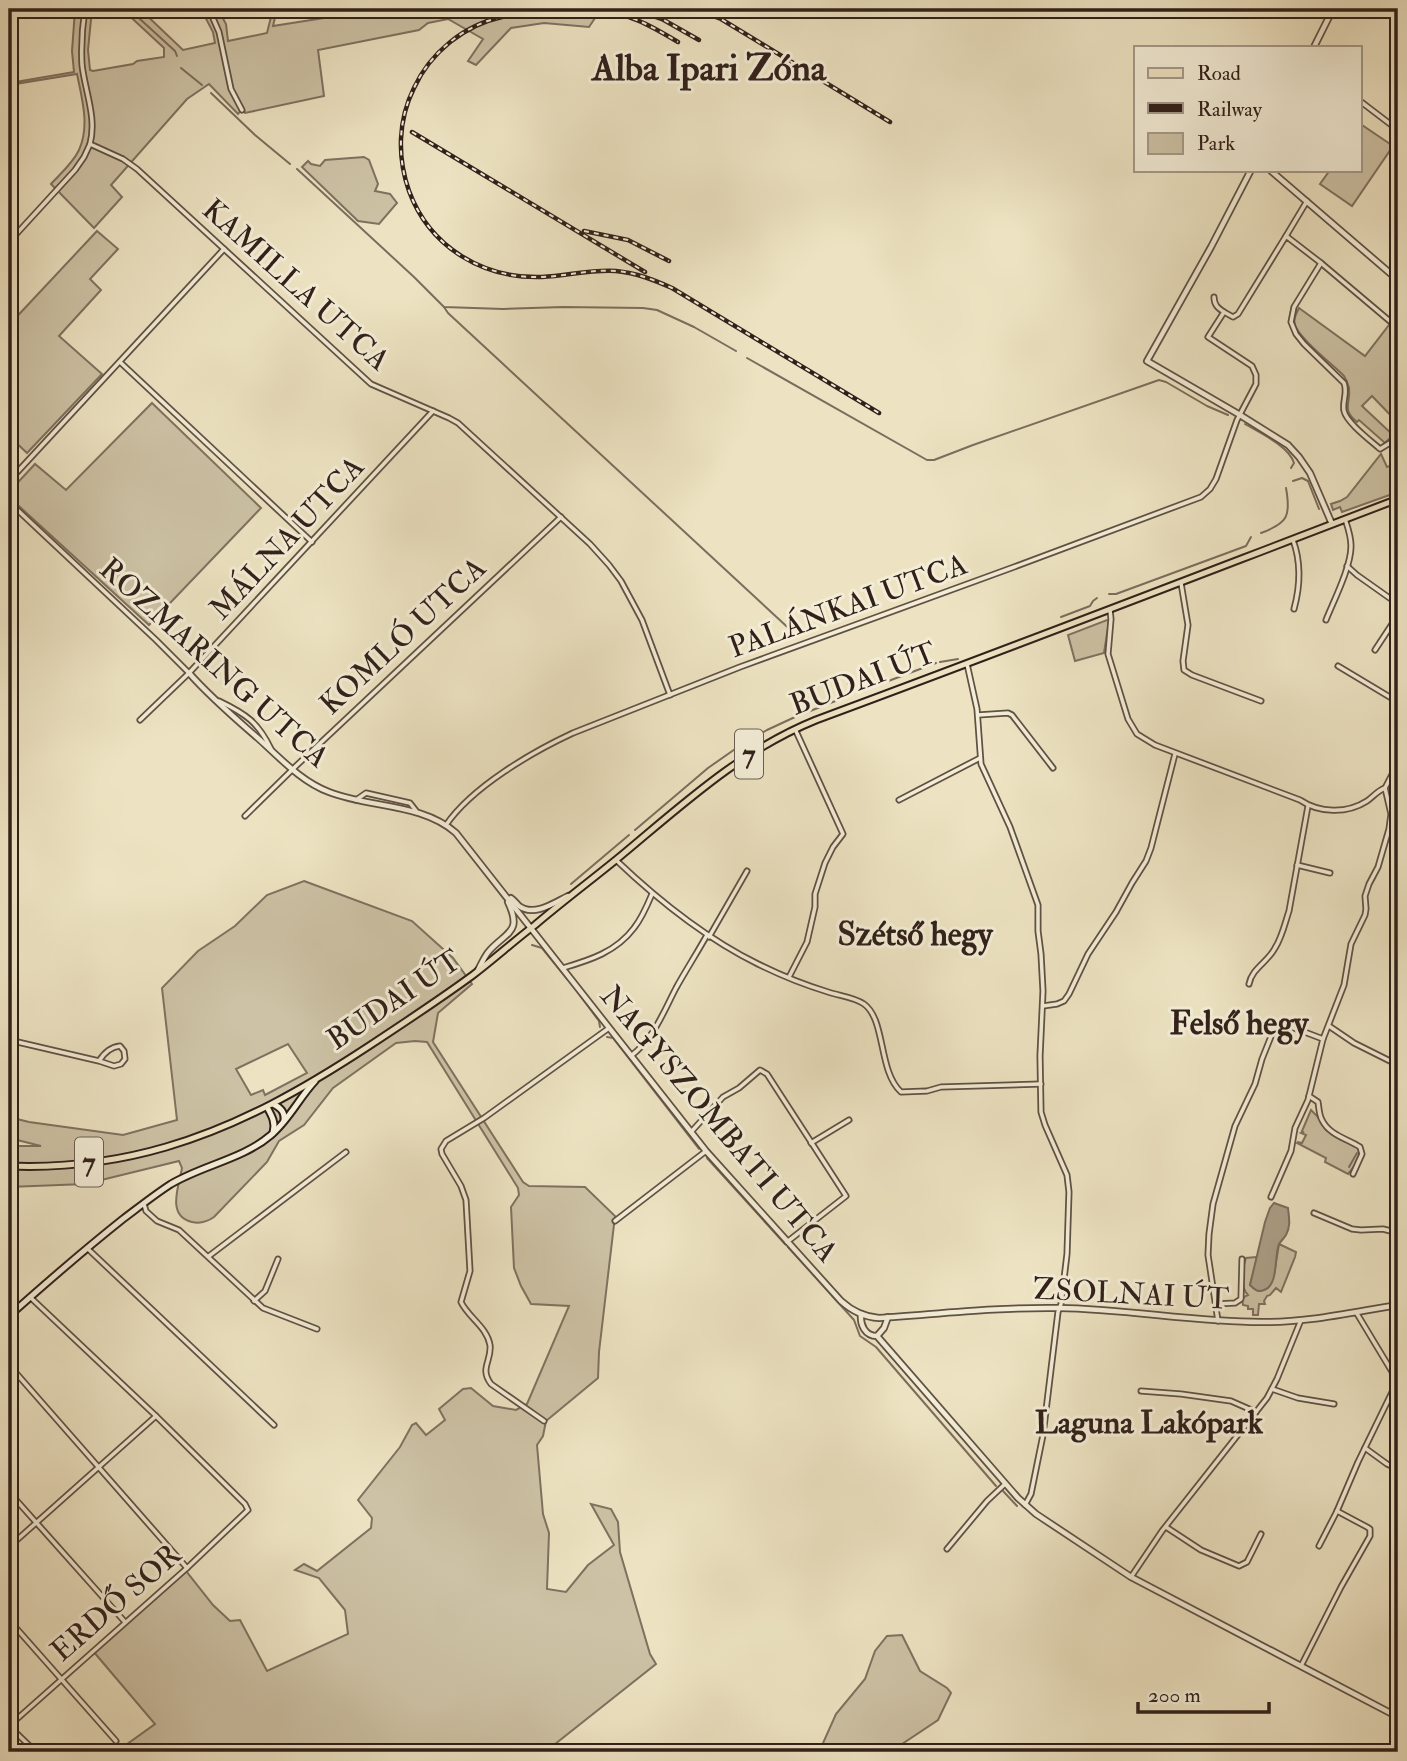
<svg xmlns="http://www.w3.org/2000/svg" width="1407" height="1761" viewBox="0 0 1407 1761" font-family="'IM FELL Double Pica',serif">
	<rect width="100%" height="100%" fill="#ede3c2"/>
	<filter id="stains"><feTurbulence type="fractalNoise" baseFrequency=".00286" numOctaves="4"/><feColorMatrix values="0 0 0 0 .2 0 0 0 0 .09 0 0 0 0 .02 0 0 0 .5 -.17"/></filter>
	<radialGradient id="worn" r=".72"><stop offset=".6" stop-color="#630" stop-opacity="0"/><stop offset="1" stop-color="#630" stop-opacity=".3"/></radialGradient>
	<g fill="#cdc2a5" stroke="#7f7160" stroke-width="2" fill-rule="evenodd">
		<path d="M70,9H92L88,50L90,70L93,71L133,64L137,61L164,57V48L122,9H140L183,50L215,43L213,32L201,9H218L226,24L228,41L267,33L273,9H277L273,26L381,9H601L589,27L544,23L511,28L476,65L468,61L483,39L448,19L428,23L419,30L318,50L324,96L245,113L242,109L238,114L209,84L187,99L111,185L122,197L94,228L51,184C60,174 73,163 79,150C90,126 82,99 77,74L9,85V83L74,72L72,51L75,10Z"/>
		<path d="M1362,125L1393,146L1352,206L1320,184L1330,170H1360V127Z"/>
		<path d="M364,157L369,160L378,184L375,191L390,194L397,203L379,224L358,221L302,167L308,161L311,164L320,166L325,160Z"/>
		<path d="M97,231L118,249L90,279L101,290L59,336L102,374L27,453L9,436V325Z"/>
		<path d="M1299,308L1365,356L1389,325L1398,333V423L1372,396L1362,406L1393,435L1385,443L1359,420L1357,422C1341,409 1351,404 1349,388C1348,383 1346,379 1344,376C1333,365 1299,338 1295,325C1293,319 1296,314 1299,308Z"/>
		<path d="M152,403L261,508L149,625L9,497V492L35,464L66,490Z"/>
		<path d="M1381,454L1387,467L1398,463V492L1342,512L1340,507L1333,510L1331,504L1340,501L1347,497Z"/>
		<path d="M1107,620L1109,621L1104,653L1075,661L1068,635Z"/>
		<path d="M304,881L412,921L453,958L472,984L438,1013L433,1042L523,1182L529,1186L585,1187L615,1216L599,1352L598,1378L546,1421L543,1436L537,1445L543,1514L549,1533L547,1589L566,1592L588,1565L614,1545L591,1504L611,1509L618,1522L620,1552L650,1654L656,1664L545,1752H501L481,1745L478,1752H116L155,1724L93,1651L186,1571L213,1605L230,1621L240,1620L267,1671L348,1634L345,1610L319,1578L295,1570L304,1564L317,1571L371,1528L372,1518L358,1500L400,1447L412,1425L416,1423L426,1435L445,1420L439,1409L463,1389L471,1388L493,1406L516,1410L527,1404L569,1306L531,1304L521,1286L514,1268L511,1207L519,1195L518,1188L427,1042L415,1041L396,1043L333,1088L304,1125L279,1141L267,1162L214,1217C207,1222 201,1224 192,1222C166,1216 179,1186 182,1168L179,1161L85,1184L9,1187V1146H41L9,1138V1117L29,1122L123,1135L177,1120L162,988L198,951L235,926L267,895ZM288,1044L307,1073L265,1095L263,1090L251,1095L236,1069Z"/>
		<path d="M1311,1110L1318,1117L1326,1130L1358,1148C1362,1157 1354,1167 1348,1174L1325,1162L1326,1158L1297,1143L1298,1142L1302,1143L1306,1135L1301,1133L1303,1132L1302,1131Z"/>
		<path d="M1279,1244L1296,1252L1295,1257L1281,1292L1276,1288L1270,1295L1267,1296L1264,1301L1265,1304H1259L1258,1315H1253V1309H1248V1306L1243,1305L1242,1298L1248,1295C1240,1287 1242,1269 1246,1258L1256,1257L1257,1259L1250,1285L1258,1291L1268,1288L1274,1274Z"/>
		<path d="M902,1635L920,1671L947,1688L951,1693L938,1720L890,1752H825L823,1743L836,1714L865,1679L875,1651L887,1636Z"/>
	</g>
	<path fill="#ada189" stroke="#7b6d5d" stroke-width="2" d="M1274,1203L1288,1208C1289,1218 1291,1226 1286,1235C1284,1238 1281,1241 1279,1244C1274,1256 1279,1285 1264,1290C1258,1293 1254,1289 1250,1285L1265,1222L1270,1208Z"/>
	<g fill="none" stroke-linecap="round" stroke-linejoin="round">
		<g stroke="#7b6d5d" stroke-width="2">
			<path d="M129,9L175,51L177,56"/>
			<path d="M181,68L202,85"/>
			<path d="M211,93L255,135L290,164"/>
			<path d="M297,169L414,277L444,307L503,309L563,307L643,308L657,310L694,327L736,351"/>
			<path d="M444,307L448,313L796,635"/>
			<path d="M747,358L927,460H934L973,445L1159,380L1166,382L1207,406L1228,415"/>
			<path d="M1245,424C1260,433 1289,446 1294,463L1291,468"/>
			<path d="M1293,481L1302,478L1308,481L1319,509"/>
			<path d="M1261,533C1288,523 1291,516 1286,488"/>
			<path d="M1109,594H1116L1246,546L1251,537"/>
			<path d="M1061,617L1090,606L1093,601L1097,598"/>
			<path d="M940,662L958,659"/>
			<path d="M862,691L936,663"/>
			<path d="M635,830L708,768L738,747L767,730L795,717L848,696L851,688L848,683"/>
			<path d="M571,884L629,835"/>
			<path d="M532,945L542,948L568,980"/>
			<path d="M579,994L599,1021L600,1027"/>
			<path d="M607,1037L613,1038L699,1149"/>
			<path d="M707,1158L785,1244"/>
			<path d="M1349,1167L1357,1153"/>
			<path d="M788,1247L854,1320L860,1336L876,1347L996,1486"/>
			<path d="M1003,1491L1017,1506"/>
		</g>
		<defs>
			<g id="minor">
				<path d="M85,9C82,28 81,46 82,65C85,91 97,118 90,144L123,159L137,169L371,384L449,418L458,423L590,544L609,565L621,581L642,620L670,695"/>
				<path d="M209,9L219,32L231,89L242,110"/>
				<path d="M1393,9L1398,11"/>
				<path d="M1360,101L1398,130"/>
				<path d="M1286,236L1307,201"/>
				<path d="M9,242L75,170L84,157L90,144"/>
				<path d="M1321,263L1398,328"/>
				<path d="M1214,297C1214,305 1218,308 1224,312"/>
				<path d="M120,362L312,542"/>
				<path d="M9,481L224,249"/>
				<path d="M9,502L156,640L189,673"/>
				<path d="M1293,540C1301,562 1300,587 1294,609"/>
				<path d="M1347,566L1357,575L1398,604"/>
				<path d="M1181,583L1188,625L1183,661L1184,670L1192,675L1261,701"/>
				<path d="M1110,610L1111,619L1108,654L1128,719L1137,734L1155,745L1300,800C1319,813 1347,814 1367,801C1373,797 1377,791 1385,788"/>
				<path d="M1326,620C1334,600 1351,567 1351,546C1351,536 1348,528 1345,519"/>
				<path d="M1375,650L1398,615"/>
				<path d="M967,664L977,709L981,764L1010,827L1038,905V931L1041,954L1043,991L1040,1056L1041,1112L1045,1125L1067,1175L1069,1192L1067,1254L1061,1304L1058,1312L1043,1435L1031,1494L1025,1505"/>
				<path d="M1338,666L1398,702"/>
				<path d="M219,701C246,714 258,722 271,749"/>
				<path d="M978,715L1008,713L1012,715L1053,768"/>
				<path d="M140,720L189,673L433,411"/>
				<path d="M356,800L366,793L410,803L417,812"/>
				<path d="M899,800L980,758"/>
				<path d="M245,816L297,765L561,517"/>
				<path d="M446,825C472,787 532,752 573,733L740,667L1014,567L1201,497L1210,489L1216,479L1237,420L1256,384V375L1252,366L1208,337L1224,312L1233,317L1238,314L1286,236L1321,263L1294,307L1291,322L1296,334L1304,344L1344,383C1348,393 1342,401 1344,411C1347,423 1370,440 1380,449L1398,438"/>
				<path d="M616,860C659,901 705,938 758,964C780,975 805,985 828,992C840,996 854,997 864,1004C886,1020 878,1071 901,1092L927,1091L941,1087L1041,1084"/>
				<path d="M1297,865L1330,873"/>
				<path d="M709,937L747,871"/>
				<path d="M563,968C590,960 616,952 634,928C642,918 647,906 652,894"/>
				<path d="M789,977L807,942L815,907V894L825,863L833,847L843,834L795,729"/>
				<path d="M1249,984C1252,968 1268,962 1275,948C1282,937 1285,923 1289,911L1308,806"/>
				<path d="M1043,1006L1057,1004L1064,1001L1069,994L1088,954L1116,912L1132,883L1146,861L1151,848L1175,754"/>
				<path d="M1329,1026L1354,1043L1398,1065"/>
				<path d="M9,1040L99,1061L114,1066L121,1064L125,1059L124,1051L120,1046C110,1047 104,1053 99,1061"/>
				<path d="M631,1056C654,1038 663,1013 676,988C686,970 697,953 707,935"/>
				<path d="M1309,1096L1318,1102C1319,1108 1319,1115 1322,1120C1329,1135 1348,1139 1360,1147L1362,1154L1353,1174"/>
				<path d="M691,1132L723,1097L739,1088L760,1070L767,1074L846,1196L787,1242"/>
				<path d="M811,1143L849,1120"/>
				<path d="M1271,1197L1291,1151L1295,1128L1308,1100L1323,1039L1344,985L1351,944L1365,915L1366,909L1365,896L1369,884L1378,867L1389,829L1391,814L1385,788L1398,763"/>
				<path d="M144,1204L146,1211L157,1221L179,1230L263,1308L317,1329"/>
				<path d="M1314,1213L1352,1229L1361,1230L1383,1229L1398,1233"/>
				<path d="M615,1221L706,1151"/>
				<path d="M87,1248L274,1425"/>
				<path d="M209,1256L346,1152"/>
				<path d="M254,1301L265,1291L278,1259"/>
				<path d="M1216,1304L1235,1303L1241,1299L1242,1259"/>
				<path d="M1218,1321L1208,1255L1209,1234L1213,1204L1235,1126L1255,1084L1262,1059L1274,1029L1286,1025L1323,1039"/>
				<path d="M9,1365L187,1568"/>
				<path d="M1272,1389L1298,1398L1334,1404"/>
				<path d="M1141,1391L1181,1394L1231,1401L1256,1412"/>
				<path d="M544,1421L491,1384C479,1368 492,1361 490,1345C487,1327 468,1317 461,1302L470,1271L466,1200L461,1186L442,1154L441,1149L446,1141L484,1118L609,1028"/>
				<path d="M1365,1448L1387,1464L1398,1469"/>
				<path d="M9,1492L125,1622"/>
				<path d="M1166,1527L1201,1550L1239,1566L1247,1562L1261,1534"/>
				<path d="M1319,1546L1337,1511L1358,1462L1397,1382V1380L1356,1312"/>
				<path d="M9,1547L156,1416"/>
				<path d="M947,1549L987,1501L1005,1484"/>
				<path d="M1131,1577L1162,1531L1267,1398L1277,1379L1301,1320"/>
				<path d="M9,1620L116,1741"/>
				<path d="M1301,1666L1341,1587L1370,1536V1529L1367,1527L1337,1511"/>
				<path d="M9,1726L187,1568L248,1510L245,1504L156,1416L30,1297"/>
				<path d="M9,1726L36,1752"/>
			</g>
			<g id="tertiary">
				<path d="M1314,47L1333,9"/>
				<path d="M1251,170L1211,247L1147,361L1240,415L1288,445L1299,457L1310,473L1332,524"/>
				<path d="M1270,170L1398,280"/>
				<path d="M189,673C211,698 236,719 260,740C281,759 302,782 329,792C370,808 422,803 456,833L706,1151L841,1301C852,1311 864,1317 879,1318C939,1314 999,1307 1059,1308C1127,1309 1194,1322 1261,1322C1307,1323 1353,1312 1398,1305"/>
				<path d="M511,898C514,900 516,903 519,906C534,917 554,903 568,896"/>
				<path d="M478,970C482,963 485,955 490,950C508,931 522,932 508,902"/>
				<path d="M861,1314C860,1325 865,1336 877,1336L1018,1498L1036,1514L1131,1577L1398,1717"/>
				<path d="M877,1336L884,1328L888,1317"/>
			</g>
			<g id="secondary">
				<path d="M273,1104C281,1108 285,1112 284,1121"/>
				<path d="M267,1107C272,1116 276,1123 273,1133"/>
				<path d="M9,1316C46,1283 84,1250 123,1219C139,1207 154,1195 171,1184C203,1165 243,1159 271,1135C289,1120 299,1098 315,1081"/>
			</g>
			<path id="primary" d="M9,1166C61,1168 115,1162 166,1147C239,1126 305,1088 369,1046C404,1023 439,1000 473,975C494,959 514,941 535,925C562,902 590,881 617,859C680,807 739,751 816,720C1011,648 1204,573 1398,499"/>
		</defs>
		<use href="#minor" stroke="#605144" stroke-width="7"/>
		<use href="#tertiary" stroke="#605144" stroke-width="8"/>
		<use href="#secondary" stroke="#31201a" stroke-width="9"/>
		<use href="#primary" stroke="#31201a" stroke-width="9"/>
		<use href="#minor" stroke="#f3edd7" stroke-width="3.5"/>
		<use href="#tertiary" stroke="#f3edd7" stroke-width="4.5"/>
		<use href="#secondary" stroke="#f3edd7" stroke-width="5"/>
		<use href="#primary" stroke="#ede3c2" stroke-width="5"/>
		<defs>
			<g id="rail">
				<path d="M570,9C548,11 524,12 502,17C464,25 430,53 414,88C398,120 397,157 409,191C430,248 484,279 542,277C567,276 592,269 616,271C637,273 654,280 672,288L879,413"/>
				<path d="M594,9C630,14 648,24 678,42"/>
				<path d="M694,9L721,19L890,122"/>
				<path d="M636,10L662,19L699,40"/>
				<path d="M412,132L645,272"/>
				<path d="M584,231L628,240L669,261"/>
			</g>
		</defs>
		<use href="#rail" stroke="#31201a" stroke-width="4.5"/>
		<use href="#rail" stroke="#f3edd7" stroke-width="2" stroke-dasharray="5" stroke-linecap="butt"/>
	</g>
	<g text-anchor="middle" dominant-baseline="central" stroke-width="6" stroke-linejoin="round" paint-order="stroke">
		<g fill="#f3edd7" stroke="#6b5e53" stroke-width="2">
			<rect x="735" y="729.5" width="28" height="49" rx="5"/>
			<rect x="75" y="1137.5" width="28" height="49" rx="5"/>
		</g>
		<g font-size="28" font-weight="bold" fill="#31201a">
			<text x="749" y="754">7</text>
			<text x="89" y="1162">7</text>
		</g>
		<g font-size="30" fill="#31201a" stroke="#f3edd7">
			<text transform="translate(296 285) rotate(42)">KAMILLA UTCA</text>
			<text transform="translate(287 538) rotate(-47)">MÁLNA UTCA</text>
			<text transform="translate(848 606) rotate(-20)">PALÁNKAI UTCA</text>
			<text transform="translate(403 636) rotate(-43)">KOMLÓ UTCA</text>
			<text transform="translate(214 663) rotate(42)">ROZMARING UTCA</text>
			<text transform="translate(863 679) rotate(-21)">BUDAI ÚT</text>
			<text transform="translate(394 1000) rotate(-34)">BUDAI ÚT</text>
			<text transform="translate(719 1124) rotate(50)">NAGYSZOMBATI UTCA</text>
			<text transform="translate(1131 1294) rotate(3)">ZSOLNAI ÚT</text>
			<text transform="translate(116 1603) rotate(-41)">ERDŐ SOR</text>
		</g>
		<g font-size="32" font-weight="bold" fill="#31201a" stroke="#f3edd7">
			<text x="1149" y="1423">Laguna Lakópark</text>
		</g>
		<g font-size="33" font-weight="bold" fill="#31201a" stroke="#f3edd7">
			<text x="915" y="934">Szétső hegy</text>
			<text x="1239" y="1023">Felső hegy</text>
		</g>
		<g font-size="37" font-weight="bold" fill="#31201a" stroke="#f3edd7">
			<text x="709" y="68">Alba Ipari Zóna</text>
		</g>
	</g>
	<rect width="1407" height="1761" fill="none" stroke="#ede3c2" stroke-width="35"/>
	<rect x="10" y="10" width="1386" height="1740" fill="none" stroke="#31201a" stroke-width="3.5"/>
	<rect x="18" y="18" width="1372" height="1726" fill="none" stroke="#31201a" stroke-width="2"/>
	<rect x="1134" y="46" width="228" height="126" fill="#f3edd7" stroke="#a59b8b" stroke-width="2"/>
	<rect x="1148" y="68" width="35" height="10" fill="#ede3c2" stroke="#a59b8b" stroke-width="2"/>
	<text x="1197" y="80" font-size="21" fill="#31201a">Road</text>
	<rect x="1148" y="103" width="35" height="10" fill="#31201a" stroke="#a59b8b" stroke-width="2"/>
	<text x="1197" y="116" font-size="21" fill="#31201a">Railway</text>
	<rect x="1148" y="133" width="35" height="21" fill="#cdc2a5" stroke="#a59b8b" stroke-width="2"/>
	<text x="1197" y="150" font-size="21" fill="#31201a">Park</text>
	<path d="M1138 1702v10h131v-10" fill="none" stroke="#31201a" stroke-width="3.5"/>
	<text x="1148" y="1702" font-size="21" fill="#31201a" stroke="#f3edd7" stroke-width="5" paint-order="stroke">200 m</text>
	<rect width="100%" height="100%" filter="url(#stains)"/>
	<rect width="100%" height="100%" fill="url(#worn)"/>
</svg>
